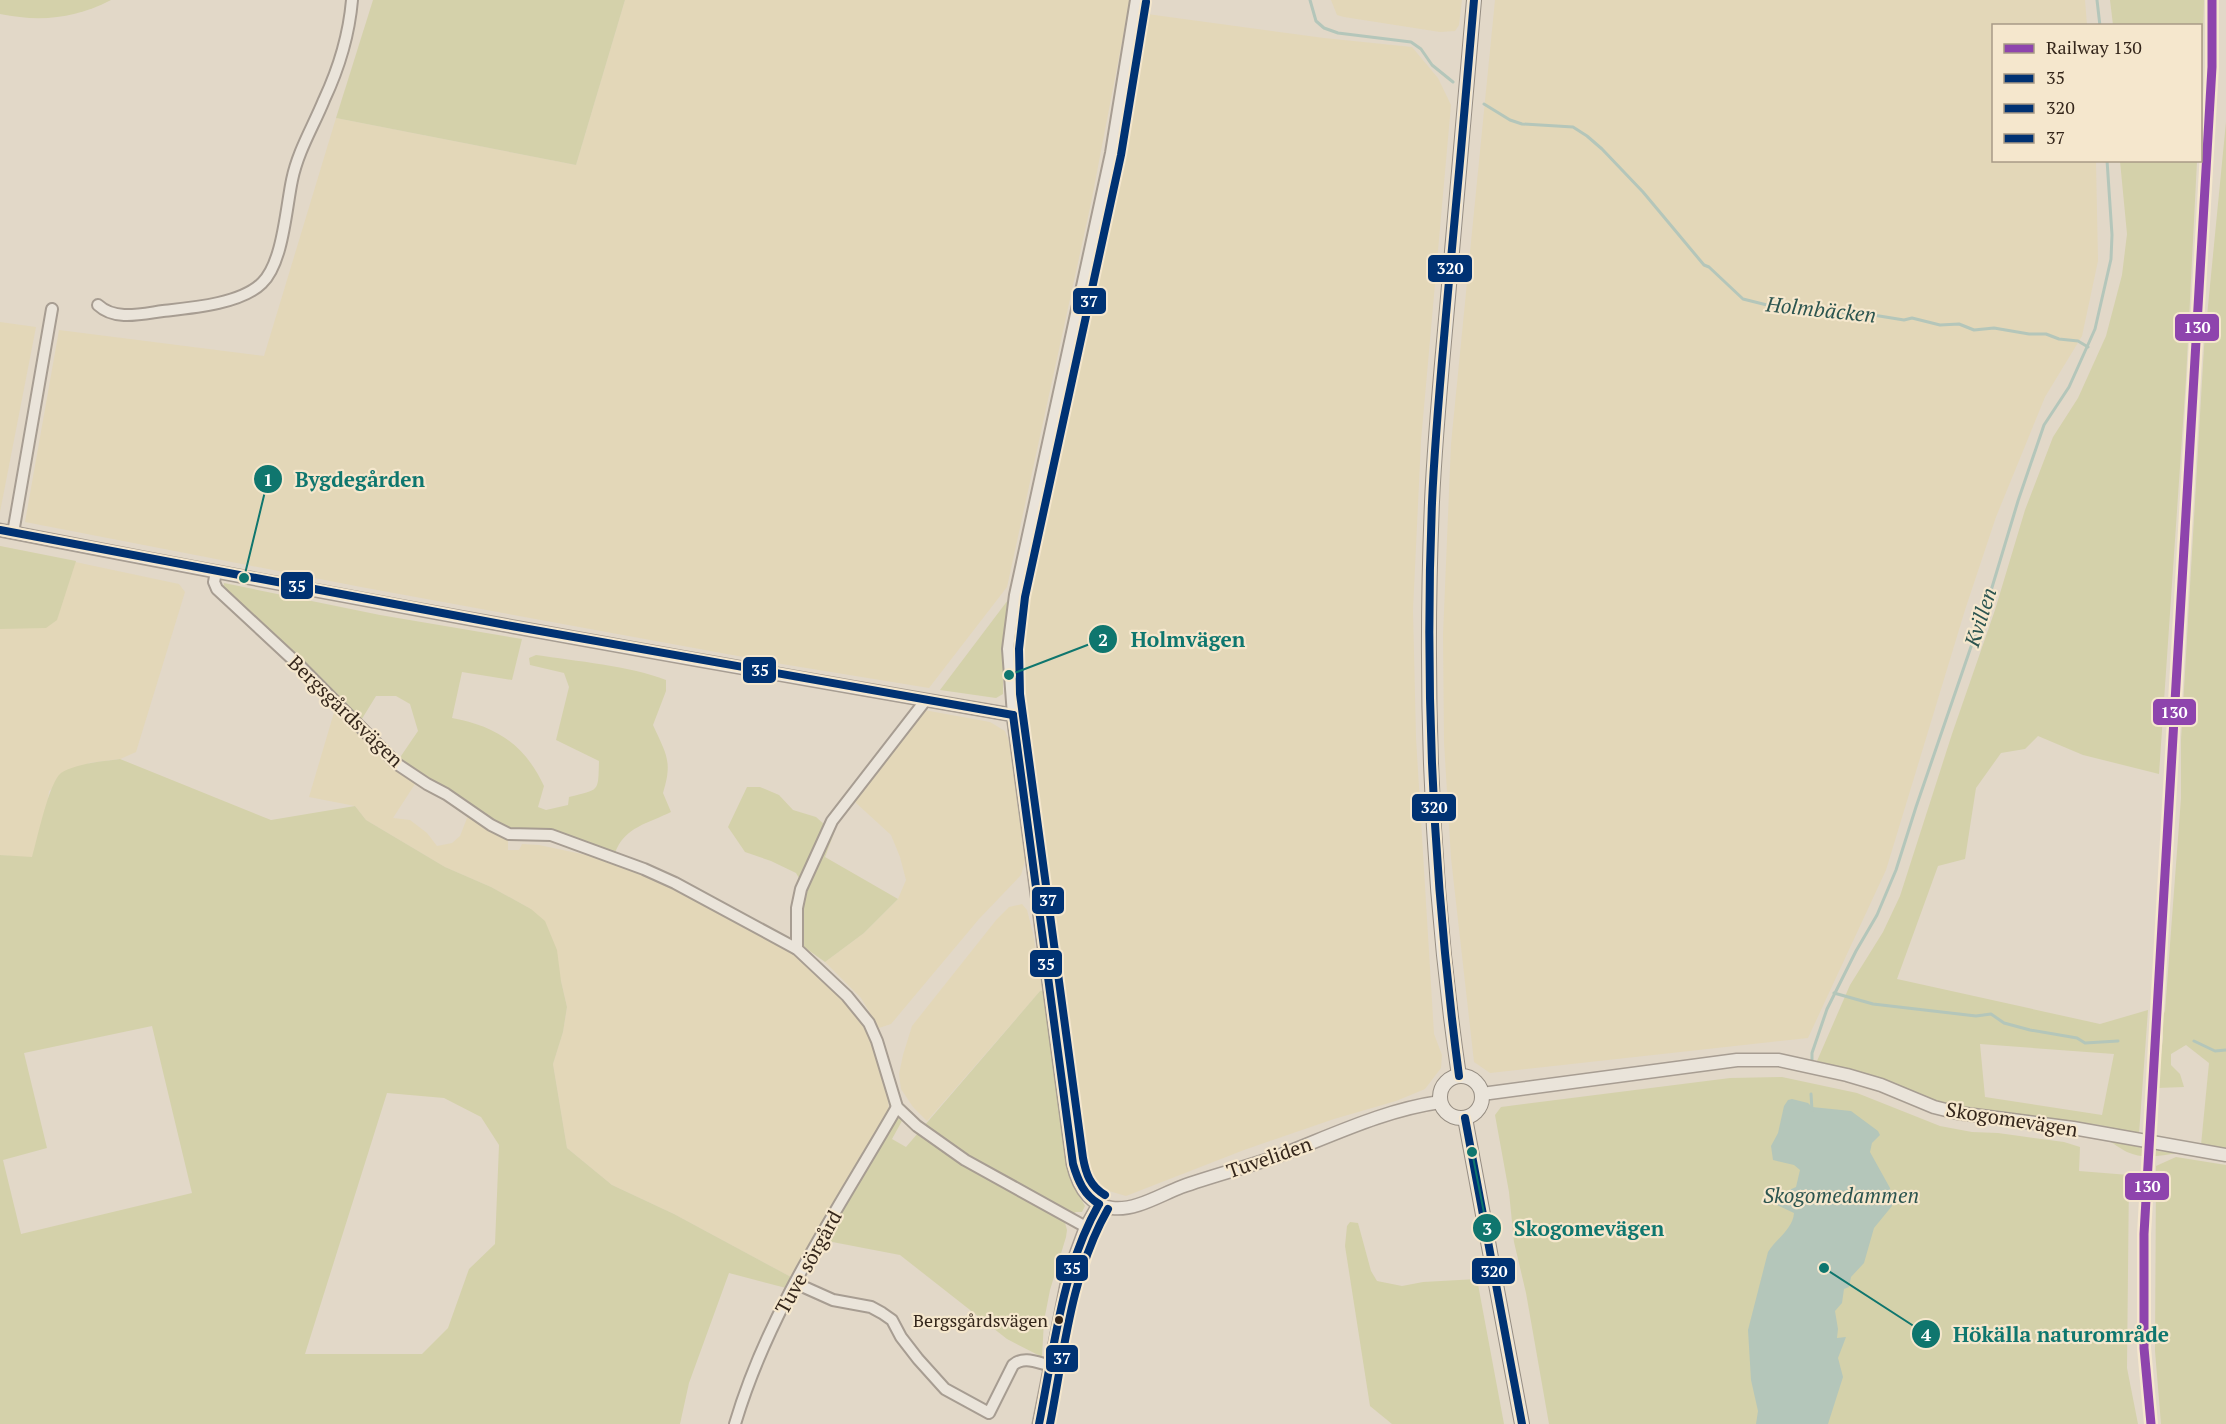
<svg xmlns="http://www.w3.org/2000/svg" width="2226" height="1424" viewBox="0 0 2226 1424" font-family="'PT Serif',serif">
	<rect width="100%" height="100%" fill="#e2d8c8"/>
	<g fill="#e3d7b8">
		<path d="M625,0H1130L1091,203L1007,587L929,688L782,664L361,587L25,522L59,330L264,356L336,118L576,165Z"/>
		<path d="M1331,0H1462L1459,25L1455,31L1440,32L1344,17L1337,15Z"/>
		<path d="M1495,0H2085L2087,25L1994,26V160L2096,161L2098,261L2082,336L2045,397L1996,517L1965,610L1886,870L1808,1038L1490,1073L1474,1062L1451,858L1444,742L1443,635L1451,444Z"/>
		<path d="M1147,14L1324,38L1412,47L1438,78L1451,105L1421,441L1413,610L1416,738L1434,1034L1442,1055L1441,1068L1425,1089L1396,1101L1334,1119L1244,1150L1126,1196L1102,1189L1087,1167L1045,885L1022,668L1021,638L1067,402L1111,204Z"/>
		<path d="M0,322L36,327L0,512Z"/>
		<path d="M0,546L179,584L185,592L136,752L120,759L89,763L49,791L47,808L32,858L0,855Z"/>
		<path d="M335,709L388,765L415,784L393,818L410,820L427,833L437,846L452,843L460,836L469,813L491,831L508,838V850H519L522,844L539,845L591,856L623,866L650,877L792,953L820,975L851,1006L868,1033L887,1093L889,1109L791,1277L674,1214L612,1185L567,1148L553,1064L563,1032L567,1007L561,981L531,909L491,887L445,867L366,820L355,806L309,797Z"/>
		<path d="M924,710L990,722L1005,731L1009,741L1025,861L1021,875L979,919L891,1024L879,1028L861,998L825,962L864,933L898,899L906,880L900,857L891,835L855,802Z"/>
		<path d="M1022,904L1027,910L1033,933L1040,973L1045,990L1040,991L1034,998L927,1121L913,1107L901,1089L899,1074L903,1055L912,1026L997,919L1009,907Z"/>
	</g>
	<g fill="#d4d1aa" fill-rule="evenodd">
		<path d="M0,0H111C74,19 40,22 0,14Z"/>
		<path d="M373,0H625L576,165L336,118Z"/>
		<path d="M2110,0H2204L2201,106L2200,26L2113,25Z"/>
		<path d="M2226,122V1150L2201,1145L2209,1063L2186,1045L2171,1054V1065L2180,1074L2184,1087L2157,1088L2163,1038L2162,1018L2165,1011L2181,798V740L2204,347Z"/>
		<path d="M2120,161H2197L2186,379L2159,774L2083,755L2038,736L2025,749L2001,753L1976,788L1965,859L1938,866L1897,979L2100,1024L2148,1010L2139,1134L2099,1125L2000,1114L1951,1106L1856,1071L1817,1061L1850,985L1883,932L1900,896L1952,734L1995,610L2025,510L2053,437L2078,398L2106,336L2122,275L2127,234ZM1980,1044L2114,1054L2102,1115L1985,1097Z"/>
		<path d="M0,546L76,561L57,620L46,628L0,629Z"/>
		<path d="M224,583L380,615L522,639L512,680L462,672L452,718C496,726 525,745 544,786L538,807L546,810L568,805L569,797C600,789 598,793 599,761L556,740L569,687L564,673L530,665L529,658L536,655C575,661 631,666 666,680V691L653,725C666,754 673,761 663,793L671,812C649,823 624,827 615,853L557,831L514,830L499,824L465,799L422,777L402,763L401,756L418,731L410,704L396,696H376L360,722L223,588Z"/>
		<path d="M1008,600L1003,648V694L996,698L940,690Z"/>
		<path d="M120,759L271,820L355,806L366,820L445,867L491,887L531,909L545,921L557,950L561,981L567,1007L563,1032L553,1064L567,1148L612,1185L674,1214L791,1277L786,1288L729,1273L689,1383L680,1424H0V855L32,857C37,840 49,782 61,773C74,764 104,761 120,759ZM152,1026L192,1193L21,1234L3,1160L47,1148L24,1053ZM387,1093L444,1098L481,1117L499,1145L495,1244L469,1269L448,1328L422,1354H305Z"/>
		<path d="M747,787H760L779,795L793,810L816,817L834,833L825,857L898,899L864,933L825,962L804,947L800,916L806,890L796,873L771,861L745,852L728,827Z"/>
		<path d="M1045,990L1061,1105L1068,1168L1074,1186L1085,1206L1082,1212H1076L1064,1219L1067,1230L1066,1237L1050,1290L1044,1321L1042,1357L1007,1339L900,1255L822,1240L814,1235L889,1109L903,1119L892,1139L906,1147L1034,998L1040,991Z"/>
		<path d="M1782,1077L1857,1093L1940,1126L1972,1132L1998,1133L2064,1142L2080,1147L2079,1171L2129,1175L2127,1368L2138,1424H1549L1526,1293L1514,1242L1509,1192L1495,1115L1501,1107L1730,1078Z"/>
		<path d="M2106,1140L2158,1151L2179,1153C2161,1155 2145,1160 2127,1152C2119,1148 2114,1143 2106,1140Z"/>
		<path d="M2176,1157L2226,1165V1424H2161L2155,1351L2156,1166Z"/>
		<path d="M1350,1222L1358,1223L1371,1271L1377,1281L1402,1286L1423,1282L1477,1279L1504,1424H1392L1370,1406L1345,1246L1347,1226Z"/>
	</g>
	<path fill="#b4c6ba" d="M1792,1099L1808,1103L1812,1107L1851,1111L1878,1131L1880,1135L1872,1143L1870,1152L1890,1188L1892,1206L1874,1228L1864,1263L1851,1277L1849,1287L1844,1289L1842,1303L1835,1311L1838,1329L1837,1338L1846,1337L1838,1358L1843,1377L1828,1424H1756L1758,1411L1751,1380L1748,1330L1768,1252C1776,1239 1793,1229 1794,1213L1777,1205L1774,1201L1778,1195L1796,1187L1800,1170L1794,1165L1773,1160L1771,1146L1778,1133L1784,1106L1788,1100Z"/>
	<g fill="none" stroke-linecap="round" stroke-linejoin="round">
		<g stroke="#b4c6ba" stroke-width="3">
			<path d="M1310,0L1316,21L1324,28L1338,33L1411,42L1421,49L1432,65L1453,82"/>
			<path d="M2097,0L2100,26"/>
			<path d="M1484,104L1510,120L1522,124L1573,127L1587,136L1602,149L1643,192L1704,265L1709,267L1743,299L1779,308L1836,310L1860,318L1867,314L1904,320L1912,318L1940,325L1959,324L1974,330L1994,328L2029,334H2046L2059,339L2078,341L2088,347"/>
			<path d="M1834,993L1873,1004L1976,1016L1991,1014L2004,1023L2030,1030L2077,1038L2085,1043L2118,1041"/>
			<path d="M2194,1041L2215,1051L2226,1050"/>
			<path d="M1812,1064V1053L1827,1009L1856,951L1877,915L1896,870L1916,807L1974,638L1981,624L2018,501L2044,425L2069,387L2095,329L2111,259L2112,235L2107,160"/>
			<path d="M1811,1094L1812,1110"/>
		</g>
		<defs>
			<g id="minor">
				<path d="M98,305C115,321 141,314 163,311C191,308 241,304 262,283C283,263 286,208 292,180C298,151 313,127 324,100C339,68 349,35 352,0"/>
				<path d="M13,533L52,309"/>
				<path d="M216,572L214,582L217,589L301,667L397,764L427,784L446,794L491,825L509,834L551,835L644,869L675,883L797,949L847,996L869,1023L877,1041L897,1107L917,1126L965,1160L1086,1227"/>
				<path d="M1013,715L1008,649L1015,595L1111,153L1136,0"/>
				<path d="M797,949V908L801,889L832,821L925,701"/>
				<path d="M795,1283L833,1300L871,1307L882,1313L892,1320L901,1337L918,1359L945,1389L989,1413L1013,1365C1024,1355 1038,1363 1052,1366"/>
				<path d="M735,1424C769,1309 838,1210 897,1107"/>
			</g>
			<g id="tertiary">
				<path d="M0,530C337,596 675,657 1013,715L1073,1164C1078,1185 1088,1205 1112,1208C1135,1211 1160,1195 1181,1187C1214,1175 1248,1167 1281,1155C1333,1135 1384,1110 1440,1102"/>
				<path d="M1482,1094L1737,1060H1779L1847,1075L1881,1085L1934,1107L1958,1113L2073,1128L2226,1155"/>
				<path d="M1039,1424L1069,1273L1086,1227L1099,1204"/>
			</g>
			<g id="secondary">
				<circle cx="1461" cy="1097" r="21"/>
				<path d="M1459,1076C1431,886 1424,694 1432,502C1435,434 1442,365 1448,297C1457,198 1466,99 1474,0"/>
				<path d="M1465,1118L1522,1424"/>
			</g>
		</defs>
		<use href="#minor" stroke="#a79d92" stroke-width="14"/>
		<use href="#tertiary" stroke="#a79d92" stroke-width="15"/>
		<use href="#secondary" stroke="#968d82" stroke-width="16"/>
		<use href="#minor" stroke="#eae4da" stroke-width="10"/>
		<use href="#tertiary" stroke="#eae4da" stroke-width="12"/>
		<use href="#secondary" stroke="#eae4da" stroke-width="14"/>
		<defs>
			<g id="bus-1">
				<path d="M0,530L506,625L1013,715"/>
				<path d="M1013,715L1073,1164C1078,1181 1084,1195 1099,1204"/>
				<path d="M1039,1424C1054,1350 1061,1271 1099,1204"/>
			</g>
			<g id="bus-2">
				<path d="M1459,1076C1434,885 1424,695 1432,503C1435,432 1442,362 1448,292C1457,195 1466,97 1474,0"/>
				<path d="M1465,1118L1522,1424"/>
			</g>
			<g id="bus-3">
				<path d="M1105,1195C1090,1186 1086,1174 1083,1158L1020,694L1019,649L1025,597L1121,155L1146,2"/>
				<path d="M1050,1424C1064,1352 1071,1274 1108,1209"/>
			</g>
		</defs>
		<use href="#bus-1" stroke="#f5e7cd" stroke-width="12"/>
		<use href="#bus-2" stroke="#f5e7cd" stroke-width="12"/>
		<use href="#bus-3" stroke="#f5e7cd" stroke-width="12"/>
		<use href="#bus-1" stroke="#003273" stroke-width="8"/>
		<use href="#bus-2" stroke="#003273" stroke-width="8"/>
		<use href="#bus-3" stroke="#003273" stroke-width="8"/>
		<defs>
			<path id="rail-1" d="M2151,1424L2144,1348V1234L2212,67V0"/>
		</defs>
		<use href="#rail-1" stroke="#f5e7cd" stroke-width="14"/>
		<use href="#rail-1" stroke="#8e44ad" stroke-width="9"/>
	</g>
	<circle fill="#34261b" stroke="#f5e7cd" stroke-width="2" cx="1059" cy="1320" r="5"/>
	<g text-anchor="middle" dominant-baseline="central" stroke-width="4.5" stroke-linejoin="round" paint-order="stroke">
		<g font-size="18" fill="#34261b" stroke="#f5e7cd" text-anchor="end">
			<text x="1048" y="1320">Bergsgårdsvägen</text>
		</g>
		<g font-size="20" fill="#34261b" stroke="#f5e7cd">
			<text transform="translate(346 711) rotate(44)">Bergsgårdsvägen</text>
			<text transform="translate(2012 1119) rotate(9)">Skogomevägen</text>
			<text transform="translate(1269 1157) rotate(-19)">Tuveliden</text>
			<text transform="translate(808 1262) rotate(-61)">Tuve sörgård</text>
		</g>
		<g font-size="21" font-style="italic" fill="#2b544f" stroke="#f5e7cd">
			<text transform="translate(1821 309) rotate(6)">Holmbäcken</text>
			<text transform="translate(1980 617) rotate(-72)">Kvillen</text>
			<text x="1841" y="1195">Skogomedammen</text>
		</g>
	</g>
	<path fill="none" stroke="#0f766e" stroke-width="2" d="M244 578L268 479M1009 675L1103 639M1472 1152L1487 1228M1824 1268L1926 1334"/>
	<g fill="#0f766e" stroke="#f5e7cd" stroke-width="2">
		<circle cx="244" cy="578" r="6"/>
		<circle cx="1009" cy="675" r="6"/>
		<circle cx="1472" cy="1152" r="6"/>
		<circle cx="1824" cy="1268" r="6"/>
		<circle cx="268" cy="479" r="15"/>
		<circle cx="1103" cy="639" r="15"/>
		<circle cx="1487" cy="1228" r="15"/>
		<circle cx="1926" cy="1334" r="15"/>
	</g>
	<g font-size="18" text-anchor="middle" font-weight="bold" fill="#fff">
		<text x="268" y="486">1</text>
		<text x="1103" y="646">2</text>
		<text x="1487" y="1235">3</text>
		<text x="1926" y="1341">4</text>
	</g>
	<g font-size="21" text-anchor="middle" font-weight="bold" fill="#0f766e" stroke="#f5e7cd" stroke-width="4.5" stroke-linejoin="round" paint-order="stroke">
		<text x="360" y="487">Bygdegården</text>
		<text x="1188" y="647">Holmvägen</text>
		<text x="1589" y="1236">Skogomevägen</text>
		<text x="2061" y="1342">Hökälla naturområde</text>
	</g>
	<g stroke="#f5e7cd" stroke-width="2">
		<rect x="1427" y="254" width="46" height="29" rx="6" fill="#003273"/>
		<rect x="1072" y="287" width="35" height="28" rx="6" fill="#003273"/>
		<rect x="2174" y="313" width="46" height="29" rx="6" fill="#8e44ad"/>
		<rect x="280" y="571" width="34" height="29" rx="6" fill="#003273"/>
		<rect x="742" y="656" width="35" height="28" rx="6" fill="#003273"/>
		<rect x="2152" y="698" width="45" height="28" rx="6" fill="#8e44ad"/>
		<rect x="1411" y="793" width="46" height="29" rx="6" fill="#003273"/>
		<rect x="1031" y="886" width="34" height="29" rx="6" fill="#003273"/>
		<rect x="1029" y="949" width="34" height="29" rx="6" fill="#003273"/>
		<rect x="2124" y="1172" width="46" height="29" rx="6" fill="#8e44ad"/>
		<rect x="1055" y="1254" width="34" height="28" rx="6" fill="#003273"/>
		<rect x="1471" y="1257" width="45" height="28" rx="6" fill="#003273"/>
		<rect x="1045" y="1344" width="34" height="29" rx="6" fill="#003273"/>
	</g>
	<g font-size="16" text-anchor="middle" font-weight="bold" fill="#fff">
		<text x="1450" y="274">320</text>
		<text x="1089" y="307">37</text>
		<text x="2197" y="333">130</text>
		<text x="297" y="592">35</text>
		<text x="760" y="676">35</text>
		<text x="2174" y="718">130</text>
		<text x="1434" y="813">320</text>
		<text x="1048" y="906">37</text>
		<text x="1046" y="970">35</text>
		<text x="2147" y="1192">130</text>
		<text x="1072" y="1274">35</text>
		<text x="1494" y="1277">320</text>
		<text x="1062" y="1364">37</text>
	</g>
	<rect x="1992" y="24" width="210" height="138" fill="#f5e7cd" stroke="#a89a86" stroke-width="1.5"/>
	<rect x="2004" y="44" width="30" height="9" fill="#8e44ad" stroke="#a89a86" stroke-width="1.5"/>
	<text x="2046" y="54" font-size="18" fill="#34261b">Railway 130</text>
	<rect x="2004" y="74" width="30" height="9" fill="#003273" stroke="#a89a86" stroke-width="1.5"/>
	<text x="2046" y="84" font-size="18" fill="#34261b">35</text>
	<rect x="2004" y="104" width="30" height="9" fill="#003273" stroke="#a89a86" stroke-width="1.5"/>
	<text x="2046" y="114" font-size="18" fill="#34261b">320</text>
	<rect x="2004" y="134" width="30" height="9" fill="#003273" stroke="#a89a86" stroke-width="1.5"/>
	<text x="2046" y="144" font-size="18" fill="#34261b">37</text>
</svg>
